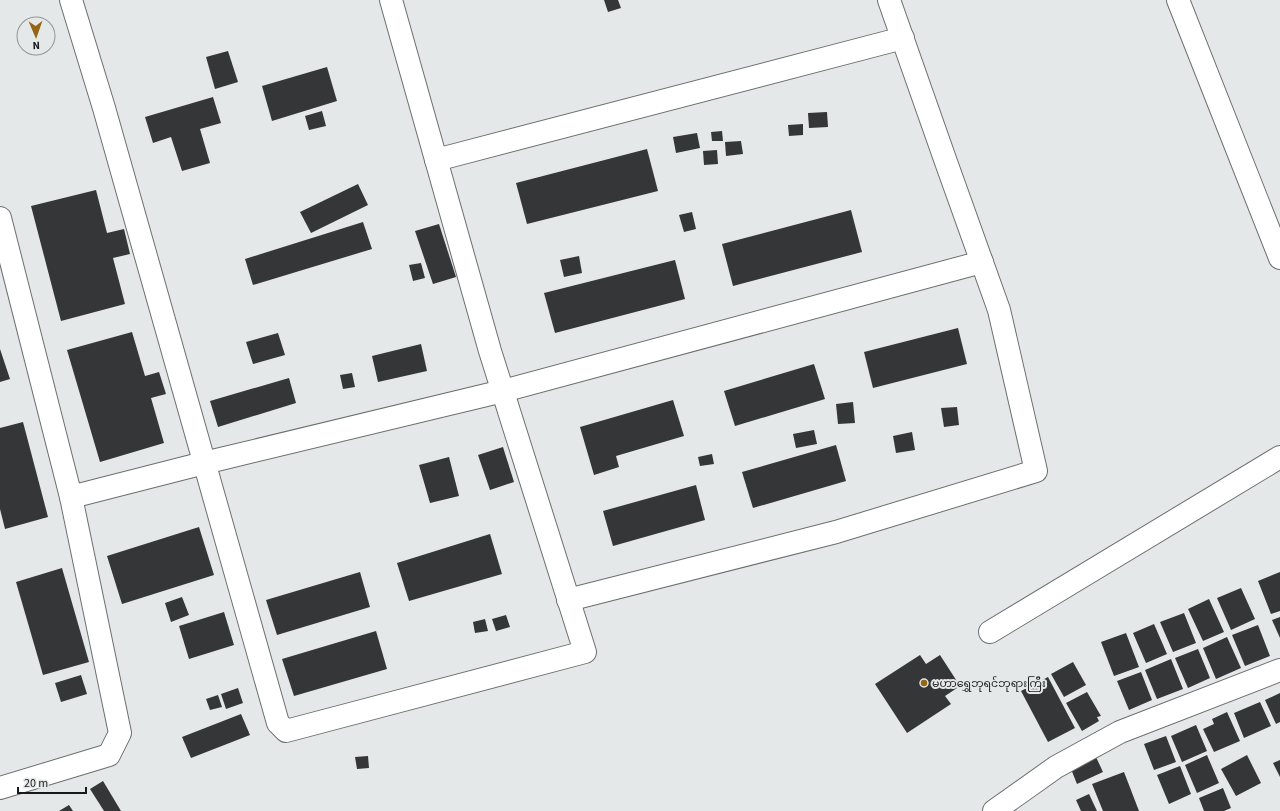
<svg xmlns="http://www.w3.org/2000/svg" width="1280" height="811" viewBox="0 0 1280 811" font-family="'Source Sans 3','Noto Sans Myanmar',sans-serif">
	<rect width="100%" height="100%" fill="#e5e8e9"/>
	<g fill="#343637">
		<path d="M604,0H618L621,8L608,12Z"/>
		<path d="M228,51L238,82L215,89L206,57Z"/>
		<path d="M327,67L337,101L272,121L262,86Z"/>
		<path d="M213,97L221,123L200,129L210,163L182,171L171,137L153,143L145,117Z"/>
		<path d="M322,111L326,126L309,130L305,116Z"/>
		<path d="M827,112L828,127L809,128L808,113Z"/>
		<path d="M803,124V135L789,136L788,125Z"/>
		<path d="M722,131L723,141H712L711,132Z"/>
		<path d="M697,133L700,148L676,153L673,137Z"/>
		<path d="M741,141L743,154L726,156L725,142Z"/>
		<path d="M647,149L658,191L527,224L516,183Z"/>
		<path d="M717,150L718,164L704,165L703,151Z"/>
		<path d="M358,184L368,205L311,233L300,212Z"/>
		<path d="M96,190L107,233L124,229L130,254L113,258L125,304L61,321L31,206Z"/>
		<path d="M851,210L862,252L733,286L722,244Z"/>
		<path d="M692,212L696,229L684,232L679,215Z"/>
		<path d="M363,222L372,249L253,285L245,259Z"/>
		<path d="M439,224L456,277L433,284L415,231Z"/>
		<path d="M579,256L582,273L564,277L560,260Z"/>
		<path d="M675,260L685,299L555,333L544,293Z"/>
		<path d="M421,263L425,278L413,281L409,265Z"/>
		<path d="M958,328L967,364L873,388L864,352Z"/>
		<path d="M132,332L145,376L159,372L166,394L151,398L164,443L100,462L67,350Z"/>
		<path d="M278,333L285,355L253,364L246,342Z"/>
		<path d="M421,344L427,371L378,382L372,356Z"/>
		<path d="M0,349L10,379L0,382Z"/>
		<path d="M814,364L825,399L735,426L724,391Z"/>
		<path d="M352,373L355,387L343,389L340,375Z"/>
		<path d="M289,378L296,403L218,427L210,401Z"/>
		<path d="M673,400L684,436L616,456L619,467L594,475L580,427Z"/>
		<path d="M853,402L855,423L838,424L836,404Z"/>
		<path d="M957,407L959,425L944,427L941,408Z"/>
		<path d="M23,422L48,517L5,529L0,509V428Z"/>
		<path d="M814,430L817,444L796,448L793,434Z"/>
		<path d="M912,432L915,450L896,453L893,436Z"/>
		<path d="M836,445L846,481L753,508L742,472Z"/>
		<path d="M503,447L514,482L490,490L478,455Z"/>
		<path d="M712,454L714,464L700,466L698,457Z"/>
		<path d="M449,457L459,496L430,503L419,465Z"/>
		<path d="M696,485L705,520L613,546L603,511Z"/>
		<path d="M199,527L214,575L122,604L107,556Z"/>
		<path d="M490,534L502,574L409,601L397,563Z"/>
		<path d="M62,568L89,662L43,675L16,582Z"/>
		<path d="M360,572L370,607L277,635L266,600Z"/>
		<path d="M1280,572V611L1271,614L1258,581Z"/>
		<path d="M1241,588L1255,619L1231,630L1217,598Z"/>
		<path d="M182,597L189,615L171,622L165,603Z"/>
		<path d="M1209,599L1224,632L1203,641L1188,609Z"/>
		<path d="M224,612L234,645L189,659L179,626Z"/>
		<path d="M1184,613L1196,643L1173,652L1160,622Z"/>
		<path d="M506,615L510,627L496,631L492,619Z"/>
		<path d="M1280,617V638L1272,620Z"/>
		<path d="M485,619L488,631L475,633L473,622Z"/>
		<path d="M1154,624L1167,654L1146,663L1133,633Z"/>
		<path d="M1258,625L1270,656L1245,666L1232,635Z"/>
		<path d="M376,631L387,669L294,696L282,659Z"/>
		<path d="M1126,633L1139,667L1114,676L1101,642Z"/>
		<path d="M1227,637L1241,668L1216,679L1203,648Z"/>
		<path d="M1198,649L1210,678L1188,688L1175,658Z"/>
		<path d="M920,655L926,664L940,655L960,686L945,696L951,704L907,733L875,684Z"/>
		<path d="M1171,659L1183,689L1157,699L1145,670Z"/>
		<path d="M1073,662L1086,685L1064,697L1051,674Z"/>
		<path d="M1141,672L1152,700L1129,710L1117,681Z"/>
		<path d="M81,675L87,694L61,702L55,683Z"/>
		<path d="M1048,677L1075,728L1048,742L1021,691Z"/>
		<path d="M238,688L243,703L226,709L221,694Z"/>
		<path d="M1087,692L1101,716L1097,717L1099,721L1082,731L1066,703Z"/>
		<path d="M1280,693V722L1276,724L1265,700Z"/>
		<path d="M218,695L222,707L210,710L206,699Z"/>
		<path d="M1260,702L1271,726L1244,738L1234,713Z"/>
		<path d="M1227,712L1240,741L1214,752L1203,729L1214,724L1212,719Z"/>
		<path d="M241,714L250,735L191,758L182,737Z"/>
		<path d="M1196,725L1207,751L1182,762L1171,736Z"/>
		<path d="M1166,736L1176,762L1154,770L1144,744Z"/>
		<path d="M1207,755L1219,783L1197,793L1185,765Z"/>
		<path d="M1247,755L1261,783L1236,796L1221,769Z"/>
		<path d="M368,756L369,768L357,769L355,757Z"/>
		<path d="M1096,757L1103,772L1077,784L1071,769Z"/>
		<path d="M1280,760V777L1273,763Z"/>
		<path d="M1180,766L1191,794L1169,804L1157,775Z"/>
		<path d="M1124,772L1139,811H1103L1092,784Z"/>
		<path d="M103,781L121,811H104L90,789Z"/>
		<path d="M1223,788L1231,808L1224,811H1204L1199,798Z"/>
		<path d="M1089,794L1097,811H1081L1076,800Z"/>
		<path d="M69,805L73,811H59Z"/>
	</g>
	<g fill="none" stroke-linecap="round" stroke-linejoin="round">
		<defs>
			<g id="minor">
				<path d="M71,0L104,108L278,723L286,731L585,652L490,351L391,0"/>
				<path d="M1178,0L1280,258"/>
				<path d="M436,160L903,38"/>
				<path d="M0,218L71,497L120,733L109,755L0,788"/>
				<path d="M71,497L204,463L503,391L982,262"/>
				<path d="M568,600L836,532L1036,471L999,310L946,162L889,0"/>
				<path d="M990,632L1280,457"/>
				<path d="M994,811L1056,767L1120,732L1280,670"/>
			</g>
		</defs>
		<use href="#minor" stroke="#6c6e70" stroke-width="24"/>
		<use href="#minor" stroke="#fff" stroke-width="22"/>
	</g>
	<circle fill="#956515" stroke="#e5e8e9" stroke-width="1.5" cx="924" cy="683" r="4"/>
	<g text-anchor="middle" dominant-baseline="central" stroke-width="4" stroke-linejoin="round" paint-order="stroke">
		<g font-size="11" fill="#18191a" stroke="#e5e8e9" text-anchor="start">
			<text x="932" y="683">မဟာရွှေဘုရင်ဘုရားကြီး</text>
		</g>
	</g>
	<g transform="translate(36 36) rotate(178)"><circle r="19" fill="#e5e8e9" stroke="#939596"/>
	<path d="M0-3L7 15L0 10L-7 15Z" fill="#956515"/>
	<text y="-6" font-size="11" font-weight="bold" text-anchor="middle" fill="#18191a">N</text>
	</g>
	<path d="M18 787v6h68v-6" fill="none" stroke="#18191a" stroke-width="2"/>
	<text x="24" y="787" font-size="12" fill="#18191a" stroke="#e5e8e9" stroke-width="3" paint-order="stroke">20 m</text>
</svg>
